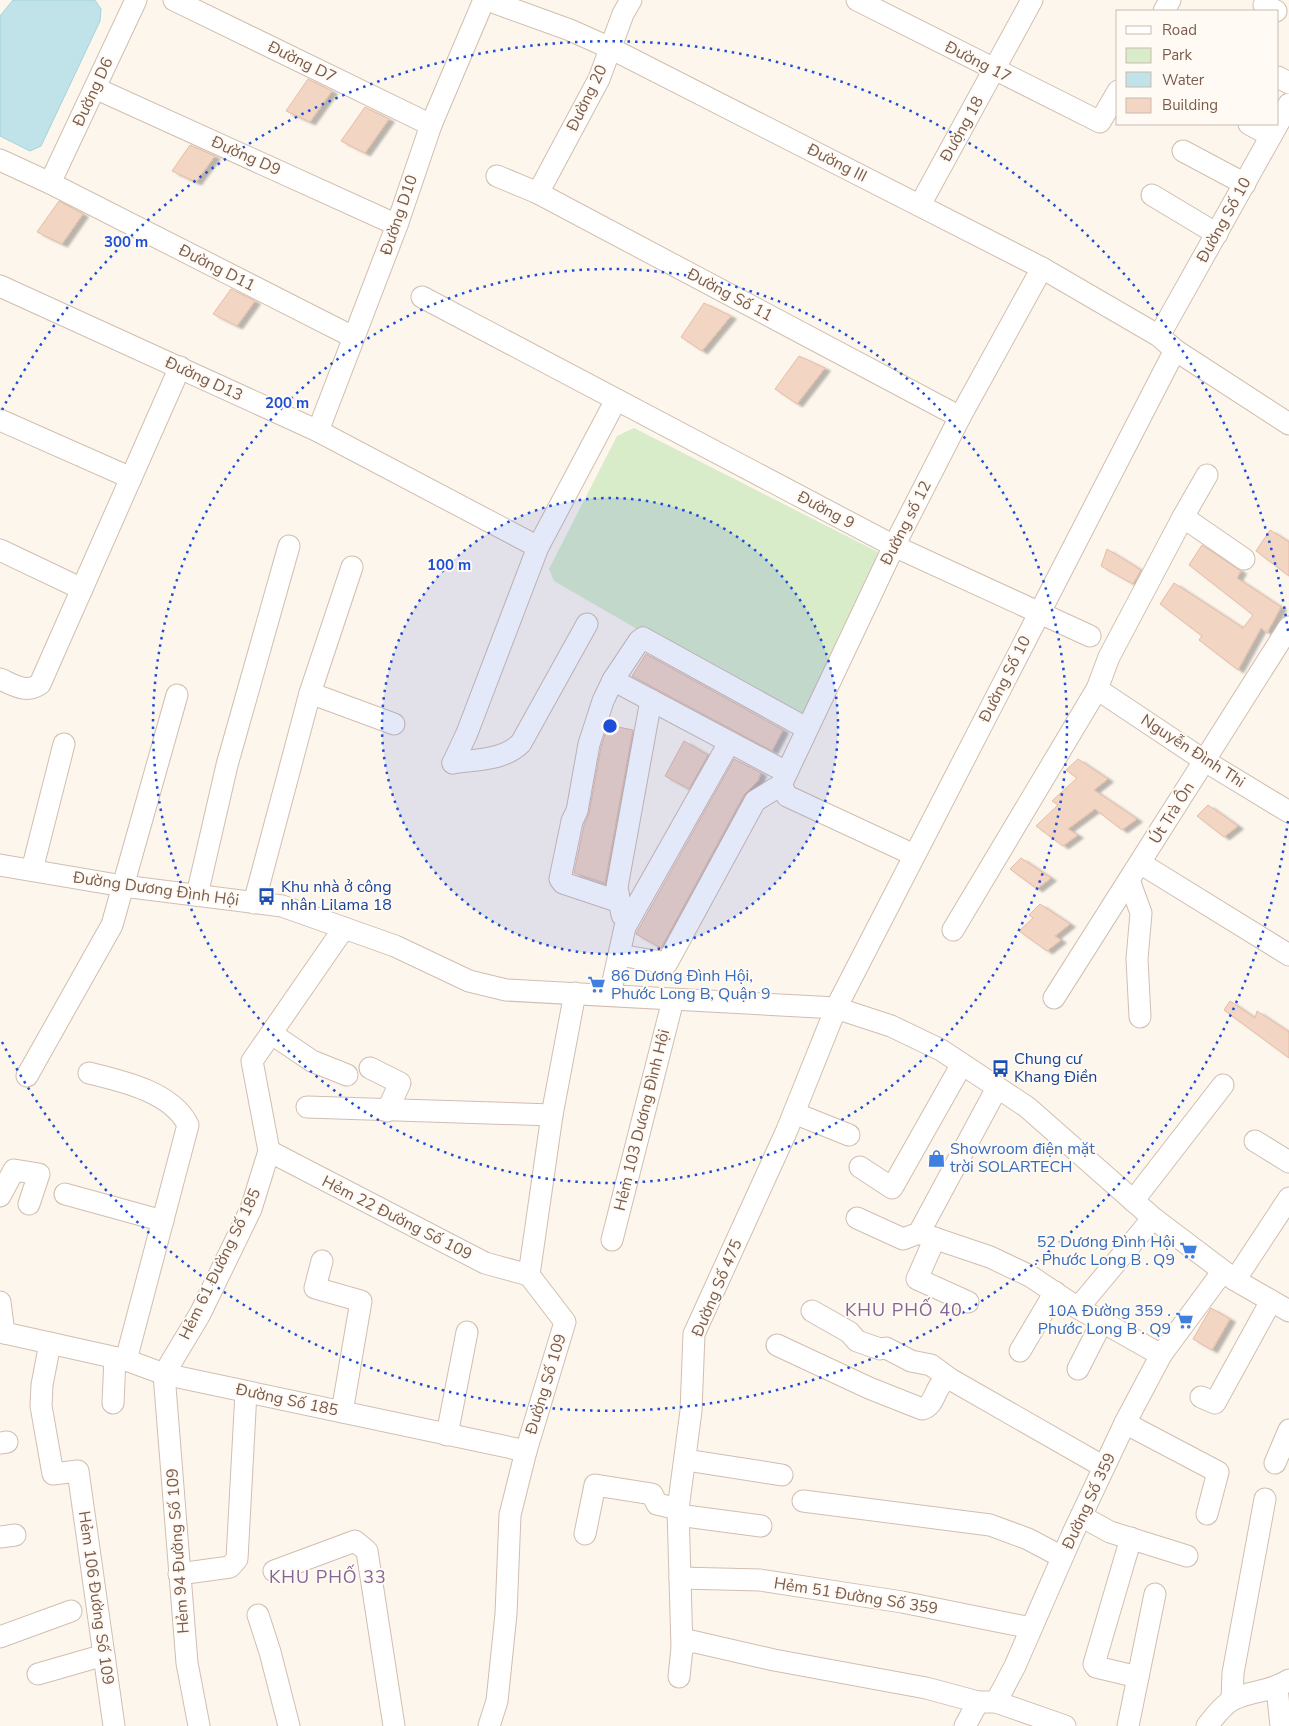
<svg xmlns="http://www.w3.org/2000/svg" width="1289" height="1726" viewBox="0 0 1289 1726" font-family="'Nunito Sans',sans-serif">
	<defs>
		<filter id="shadow"><feDropShadow dx="5.5" dy="3" stdDeviation="1" flood-color="#0004"/></filter>
	</defs>
	<rect width="100%" height="100%" fill="#fdf6ec"/>
	<path fill="#d8ecc9" d="M634,428L878,552L872,573L805,715L796,721L554,581L549,569L617,436Z"/>
	<path fill="#bfe3e8" stroke="#a5d3da" d="M13,0H95L101,9L100,21L41,146L30,151L0,136V16Z"/>
	<g fill="#f3d5c3" stroke="#e6bba3" filter="url(#shadow)">
		<path d="M308,79L332,91L310,122L286,111Z"/>
		<path d="M365,107L389,119L365,153L341,141Z"/>
		<path d="M190,145L215,156L196,182L172,171Z"/>
		<path d="M59,201L83,214L62,244L37,232Z"/>
		<path d="M231,289L255,301L237,326L213,314Z"/>
		<path d="M704,303L731,316L702,351L681,337Z"/>
		<path d="M799,356L825,368L797,404L775,389Z"/>
		<path d="M1270,530L1289,542V576L1256,551Z"/>
		<path d="M1202,545L1241,571L1237,578L1281,607L1267,633L1261,628L1238,670L1199,640L1202,636L1160,604L1174,583L1243,628L1253,615L1189,565Z"/>
		<path d="M1107,549L1141,570L1133,584L1101,566Z"/>
		<path d="M646,654L783,730L772,751L632,676Z"/>
		<path d="M608,725L633,730L605,883L574,873L584,825L589,813L601,747Z"/>
		<path d="M684,741L708,755L689,789L665,776Z"/>
		<path d="M734,759L761,773L758,781L744,795L661,948L636,934L637,932Z"/>
		<path d="M1078,759L1108,779L1094,790L1137,819L1122,830L1095,809L1068,829L1078,835L1063,846L1036,826L1058,805L1052,801L1077,778L1066,770Z"/>
		<path d="M1208,805L1238,826L1224,837L1197,816Z"/>
		<path d="M1021,858L1051,878L1037,889L1010,869Z"/>
		<path d="M1040,904L1070,924L1055,936L1061,940L1047,951L1019,931L1033,918L1029,915Z"/>
		<path d="M1230,1001L1255,1018L1257,1011L1289,1032V1058L1224,1010Z"/>
		<path d="M1211,1308L1230,1319L1212,1350L1193,1339Z"/>
	</g>
	<g fill="none" stroke-linecap="round" stroke-linejoin="round">
		<defs>
			<g id="minor">
				<path d="M174,0L431,125"/>
				<path d="M487,0L570,30L610,48L1042,268L1159,336L1175,350L1289,424"/>
				<path d="M857,0L1100,122L1118,91"/>
				<path d="M1264,5L1276,11"/>
				<path d="M1164,11L1170,0"/>
				<path d="M1278,77L1289,83"/>
				<path d="M95,88L397,225"/>
				<path d="M1249,124L1271,136"/>
				<path d="M1183,151L1245,184"/>
				<path d="M0,160L50,183L353,337"/>
				<path d="M497,176L538,193L960,417"/>
				<path d="M50,183L136,0"/>
				<path d="M538,193L599,79L623,14L631,0"/>
				<path d="M1152,195L1217,234"/>
				<path d="M920,205L1032,0"/>
				<path d="M0,286L318,431L538,547"/>
				<path d="M422,297L894,546L1090,636"/>
				<path d="M1159,336L1289,104"/>
				<path d="M0,420L131,478"/>
				<path d="M318,431L397,225L431,125L484,0"/>
				<path d="M1183,517L1207,475"/>
				<path d="M0,550L82,589"/>
				<path d="M0,679C14,685 26,694 40,684L180,367"/>
				<path d="M613,680L639,641L643,638L806,728"/>
				<path d="M1097,689L1205,761L1289,812"/>
				<path d="M310,693L394,724"/>
				<path d="M453,763L467,733L538,547L616,400"/>
				<path d="M453,763C476,759 503,761 521,743L587,624"/>
				<path d="M781,785L894,546L960,417L1042,268"/>
				<path d="M781,785L787,796L914,855"/>
				<path d="M1140,863L1289,955"/>
				<path d="M0,865L123,886L282,906L395,946L469,981L506,990L836,1008L891,1026L941,1050L1027,1107L1153,1218L1235,1280L1289,1311"/>
				<path d="M32,870L64,744"/>
				<path d="M1129,880L1141,913L1137,959L1140,1017"/>
				<path d="M197,895L227,765L289,546"/>
				<path d="M620,902L563,883L560,879L572,821L577,811L589,744L603,701L613,680L786,772"/>
				<path d="M254,903L310,693L352,567"/>
				<path d="M622,915L617,887L651,700"/>
				<path d="M953,930L1097,689L1109,657L1183,517L1244,559"/>
				<path d="M619,955L667,963L755,801L781,785"/>
				<path d="M610,995L625,927L729,743"/>
				<path d="M1054,998L1289,627"/>
				<path d="M272,1034L312,1061L347,1075"/>
				<path d="M370,1068L400,1083L387,1111"/>
				<path d="M89,1073C122,1081 172,1092 188,1125L126,1360"/>
				<path d="M27,1076L112,925L177,695"/>
				<path d="M307,1107L552,1115"/>
				<path d="M794,1113L849,1135"/>
				<path d="M1255,1141L1289,1162"/>
				<path d="M269,1151L485,1263L529,1275"/>
				<path d="M860,1167L892,1188L962,1064"/>
				<path d="M65,1194L163,1221"/>
				<path d="M0,1196L14,1170L39,1174L29,1204"/>
				<path d="M1133,1201L1223,1085"/>
				<path d="M857,1218L903,1239L919,1233L997,1088"/>
				<path d="M919,1233L990,1257L1030,1276L1078,1308L1153,1218"/>
				<path d="M935,1238L917,1279L968,1302"/>
				<path d="M612,1240L673,1000"/>
				<path d="M322,1261L315,1288L361,1301L342,1412"/>
				<path d="M1235,1280L1289,1198"/>
				<path d="M0,1302L4,1333"/>
				<path d="M1078,1308L1161,1355"/>
				<path d="M812,1311L849,1332L857,1341L880,1349L886,1348L911,1361L931,1365L950,1379L1104,1467"/>
				<path d="M0,1332L126,1360L164,1374L526,1451"/>
				<path d="M50,1343L42,1385L41,1406L53,1474L78,1471L114,1726"/>
				<path d="M777,1345L869,1388L922,1409C937,1406 934,1381 950,1379"/>
				<path d="M1020,1351L1055,1292"/>
				<path d="M1078,1369L1102,1322"/>
				<path d="M1201,1397L1215,1403L1271,1301"/>
				<path d="M113,1403L115,1358"/>
				<path d="M1125,1423L1218,1472L1207,1514"/>
				<path d="M447,1435L467,1332"/>
				<path d="M0,1443L7,1442"/>
				<path d="M686,1460L782,1475"/>
				<path d="M1275,1463L1289,1430"/>
				<path d="M803,1501L990,1525L1028,1539L1062,1557"/>
				<path d="M678,1515L761,1526"/>
				<path d="M1081,1516L1110,1532L1187,1556"/>
				<path d="M585,1534L595,1485L652,1494L657,1504L678,1509"/>
				<path d="M0,1537L15,1535"/>
				<path d="M1131,1538L1094,1664L1096,1667L1138,1677"/>
				<path d="M274,1571L355,1541L367,1551L394,1726"/>
				<path d="M179,1574L230,1567L237,1559L246,1392"/>
				<path d="M680,1578L760,1580L902,1602L1031,1628"/>
				<path d="M258,1615L270,1652L289,1726"/>
				<path d="M0,1637L71,1611"/>
				<path d="M682,1648L691,1641L774,1660L926,1688L978,1702H996L1015,1666L1073,1533L1125,1423L1161,1355L1223,1271"/>
				<path d="M38,1674L104,1655"/>
				<path d="M679,1677L682,1648L678,1509L691,1411L694,1334L787,1130L836,1008L1175,350"/>
				<path d="M1277,1688L1281,1726"/>
				<path d="M1232,1700L1233,1673L1265,1499"/>
				<path d="M996,1702L1065,1726"/>
				<path d="M199,1726L187,1663L164,1374L200,1314L251,1209L269,1151L252,1061L344,928"/>
				<path d="M489,1726L497,1701L506,1614L510,1515L526,1451L565,1322L529,1275L552,1115L575,993"/>
				<path d="M965,1726L978,1702"/>
				<path d="M1128,1726L1155,1594"/>
				<path d="M1207,1726C1214,1717 1222,1706 1232,1700C1251,1690 1269,1693 1289,1680"/>
			</g>
		</defs>
		<use href="#minor" stroke="#d1beb0" stroke-width="23"/>
		<use href="#minor" stroke="#fff" stroke-width="21"/>
	</g>
	<circle cx="610" cy="726" r="228" fill="#1d4ed8" fill-opacity=".12"/>
	<g fill="none" stroke="#1d4ed8" stroke-width="2.5" stroke-dasharray="2.5 5">
		<circle cx="610" cy="726" r="228"/>
		<circle cx="610" cy="726" r="457"/>
		<path d="M1288 821A685 685 0 0 1 2 1042M2 410A685 685 0 0 1 1288 631"/>
	</g>
	<defs>
		<symbol id="bus-bare" viewBox="-9 -9 18 18"><path d="M-5-6H5V4H4V6H2V4H-2V6H-4V4H-5ZM-3.5-4V0h7V-4ZM-3.5 1.2v1.5H-2V1.2ZM2 1.2v1.5H3.5V1.2Z" fill="#1a4fb4" stroke="#fffaf3" stroke-width="2.5" paint-order="stroke"/></symbol>
		<symbol id="supermarket-bare" viewBox="-9 -9 18 18"><path d="M-6-5.5h2.5l.6 2H6L4.5 2H-2.5L-4.4-4H-6ZM-1.5 3.2a1.3 1.3 0 1 0 .1 0ZM3 3.2a1.3 1.3 0 1 0 .1 0Z" fill="#3f7fe0" stroke="#fffaf3" stroke-width="2.5" paint-order="stroke"/></symbol>
		<symbol id="shop-bare" viewBox="-9 -9 18 18"><path d="M-5-2.5h2.3a2.7 3.5 0 0 1 5.4 0H5L5.5 6h-11ZM-1.5-2.5h3a1.5 2.3 0 0 0-3 0Z" fill="#3f7fe0" stroke="#fffaf3" stroke-width="2.5" paint-order="stroke"/></symbol>
	</defs>
	<g fill-rule="evenodd">
		<use href="#bus-bare" x="254" y="884" width="25" height="25"/>
		<use href="#supermarket-bare" x="584" y="972" width="25" height="25"/>
		<use href="#bus-bare" x="988" y="1056" width="25" height="25"/>
		<use href="#shop-bare" x="924" y="1146" width="25" height="25"/>
		<use href="#supermarket-bare" x="1176" y="1238" width="25" height="25"/>
		<use href="#supermarket-bare" x="1172" y="1308" width="25" height="25"/>
	</g>
	<g text-anchor="middle" dominant-baseline="central" stroke-width="4" stroke-linejoin="round" paint-order="stroke">
		<g font-size="16" fill="#7a5c4d" stroke="#fffaf3">
			<text transform="translate(302 62) rotate(26)">Đường D7</text>
			<text transform="translate(978 62) rotate(27)">Đường 17</text>
			<text transform="translate(93 92) rotate(-65)">Đường D6</text>
			<text transform="translate(587 98) rotate(-64)">Đường 20</text>
			<text transform="translate(962 129) rotate(-61)">Đường 18</text>
			<text transform="translate(246 156) rotate(24)">Đường D9</text>
			<text transform="translate(837 163) rotate(27)">Đường III</text>
			<text transform="translate(399 215) rotate(-71)">Đường D10</text>
			<text transform="translate(1224 220) rotate(-61)">Đường Số 10</text>
			<text transform="translate(217 268) rotate(27)">Đường D11</text>
			<text transform="translate(730 295) rotate(28)">Đường Số 11</text>
			<text transform="translate(204 379) rotate(25)">Đường D13</text>
			<text transform="translate(826 510) rotate(28)">Đường 9</text>
			<text transform="translate(906 523) rotate(-63)">Đường số 12</text>
			<text transform="translate(1005 679) rotate(-63)">Đường Số 10</text>
			<text transform="translate(1193 751) rotate(33)">Nguyễn Đình Thi</text>
			<text transform="translate(1172 813) rotate(-58)">Út Trà Ôn</text>
			<text transform="translate(156 889) rotate(8)">Đường Dương Đình Hội</text>
			<text transform="translate(642 1120) rotate(-76)">Hẻm 103 Dương Đình Hội</text>
			<text transform="translate(397 1218) rotate(27)">Hẻm 22 Đường Số 109</text>
			<text transform="translate(220 1264) rotate(-64)">Hẻm 61 Đường Số 185</text>
			<text transform="translate(717 1288) rotate(-67)">Đường Số 475</text>
			<text transform="translate(546 1384) rotate(-73)">Đường Số 109</text>
			<text transform="translate(287 1400) rotate(12)">Đường Số 185</text>
			<text transform="translate(1089 1501) rotate(-65)">Đường Số 359</text>
			<text transform="translate(178 1551) rotate(-94)">Hẻm 94 Đường Số 109</text>
			<text transform="translate(856 1596) rotate(9)">Hẻm 51 Đường Số 359</text>
			<text transform="translate(96 1598) rotate(82)">Hẻm 106 Đường Số 109</text>
		</g>
		<g font-size="16" fill="#164399" stroke="#fffaf3" text-anchor="start">
			<text x="281" y="887">Khu nhà ở công<tspan x="281" dy="18">nhân Lilama 18</tspan></text>
			<text x="1014" y="1059">Chung cư<tspan x="1014" dy="18">Khang Điền</tspan></text>
		</g>
		<g font-size="16" fill="#366cbe" stroke="#fffaf3" text-anchor="start">
			<text x="611" y="976">86 Dương Đình Hội,<tspan x="611" dy="18">Phước Long B, Quận 9</tspan></text>
			<text x="950" y="1149">Showroom điện mặt<tspan x="950" dy="18">trời SOLARTECH</tspan></text>
			<text x="1175" y="1242" text-anchor="end">52 Dương Đình Hội<tspan x="1175" dy="18">. Phước Long B . Q9</tspan></text>
			<text x="1171" y="1311" text-anchor="end">10A Đường 359 .<tspan x="1171" dy="18">Phước Long B . Q9</tspan></text>
		</g>
		<g font-size="18" letter-spacing="1" fill="#846695" stroke="#fffaf3">
			<text x="904" y="1310">KHU PHỐ 40</text>
			<text x="328" y="1577">KHU PHỐ 33</text>
		</g>
	</g>
	<circle cx="610" cy="726" r="8" fill="#1d4ed8" stroke="#fffaf3" stroke-width="2.5"/>
	<g font-size="15" text-anchor="middle" font-weight="bold" fill="#1d4ed8" stroke="#fffaf3" stroke-width="4" stroke-linejoin="round" paint-order="stroke">
		<text x="126" y="247">300 m</text>
		<text x="287" y="408">200 m</text>
		<text x="449" y="570">100 m</text>
	</g>
	<rect x="1116" y="10" width="162" height="115" fill="#fffaf3" stroke="#cabbb1"/>
	<rect x="1126" y="26" width="25" height="8" fill="#ffffff" stroke="#cabbb1"/>
	<text x="1162" y="35" font-size="15" fill="#7a5c4d">Road</text>
	<rect x="1126" y="48" width="25" height="15" fill="#d8ecc9" stroke="#cabbb1"/>
	<text x="1162" y="60" font-size="15" fill="#7a5c4d">Park</text>
	<rect x="1126" y="72" width="25" height="15" fill="#bfe3e8" stroke="#cabbb1"/>
	<text x="1162" y="85" font-size="15" fill="#7a5c4d">Water</text>
	<rect x="1126" y="98" width="25" height="15" fill="#f3d5c3" stroke="#cabbb1"/>
	<text x="1162" y="110" font-size="15" fill="#7a5c4d">Building</text>
</svg>
